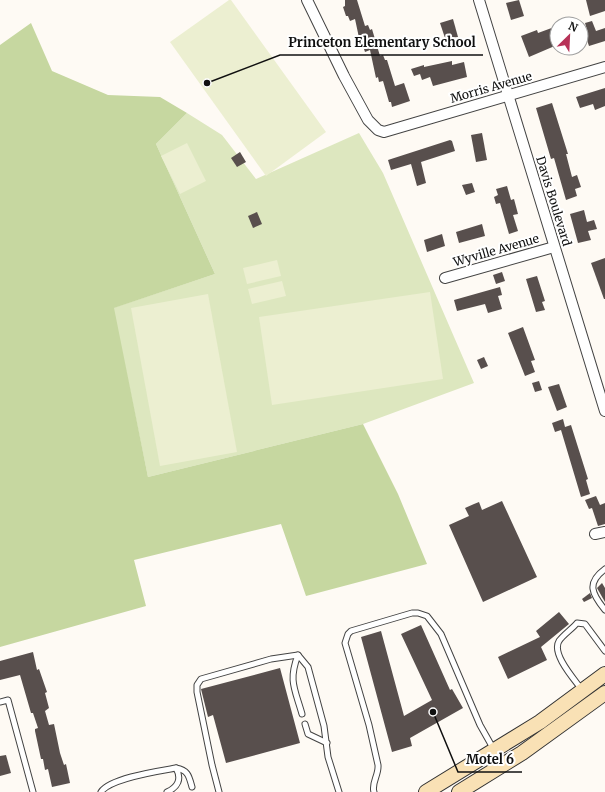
<svg xmlns="http://www.w3.org/2000/svg" width="605" height="792" viewBox="0 0 605 792" font-family="Merriweather,serif">
	<rect width="100%" height="100%" fill="#fefaf4"/>
	<path fill="#dde7bf" d="M187,113L222,135L256,179L359,133L383,173L474,383L363,424L148,477L113,308L215,274L156,144Z"/>
	<path fill="#c6d7a0" d="M31,23L52,71L108,95L160,97L187,113L156,144L215,274L114,308L148,477L363,424L398,494L427,564L306,596L281,524L134,560L146,606L0,647V45Z"/>
	<g fill="#ecefd1">
		<path d="M229,0H231L326,132L266,176L170,42Z"/>
		<path d="M187,143L206,181L180,194L161,156Z"/>
		<path d="M277,260L281,276L247,284L243,268Z"/>
		<path d="M282,281L286,296L252,304L248,289Z"/>
		<path d="M430,292L443,379L272,405L259,317Z"/>
		<path d="M208,294L237,452L160,466L131,308Z"/>
	</g>
	<g fill="#584f4d">
		<path d="M345,0H357L365,26L368,25L370,30L372,29L380,56L383,55L385,60H387L395,86L404,83L410,101L392,107L391,102H389L383,81L379,82L378,77L376,78L370,50L365,52L363,46L361,47L355,19L350,21L348,16H346L343,7L345,6Z"/>
		<path d="M519,0L524,16L511,20L506,3Z"/>
		<path d="M586,0H605V11L590,16Z"/>
		<path d="M453,19L458,37L445,38L440,23Z"/>
		<path d="M592,21L596,31L605,28V41L589,46L585,34L588,33L585,23Z"/>
		<path d="M557,26V45L529,57L521,36L537,30L538,33Z"/>
		<path d="M452,61V65L464,62L467,77L433,86L430,77L422,80L420,74L414,76L411,69L424,65V67Z"/>
		<path d="M605,88V106L595,110L593,104L580,108L576,97Z"/>
		<path d="M552,103L568,154H566L572,177L577,175L581,187L575,189L577,196L566,200L554,158L551,159L536,108Z"/>
		<path d="M482,133L487,160L476,162L471,135Z"/>
		<path d="M450,140L452,141L455,151L421,162L426,183L417,186L411,164L391,170L388,160Z"/>
		<path d="M240,152L246,162L237,167L231,158Z"/>
		<path d="M472,183L475,192L466,195L462,185Z"/>
		<path d="M507,186L511,200L514,199L518,214L513,215L518,231L509,234L500,203L496,204L494,197L498,195L496,189Z"/>
		<path d="M584,210L587,222L594,220L597,229L588,231L591,240L578,243L570,214Z"/>
		<path d="M257,212L262,224L253,228L248,216Z"/>
		<path d="M482,224L485,236L459,243L456,232Z"/>
		<path d="M442,234L445,246L427,252L424,240Z"/>
		<path d="M605,258V299H604L591,263Z"/>
		<path d="M502,272L505,281L496,284L493,275Z"/>
		<path d="M537,276L545,301L542,302L545,310L536,312L526,279Z"/>
		<path d="M500,287L502,295L498,296L502,309L488,313L485,304L457,311L454,300Z"/>
		<path d="M523,327L535,360L531,361L535,372L525,376L508,333Z"/>
		<path d="M484,357L488,366L481,369L477,360Z"/>
		<path d="M539,381L542,390L535,392L532,383Z"/>
		<path d="M559,384L567,407L557,411L548,387Z"/>
		<path d="M563,419L565,427L571,425L588,479L586,480L590,494L581,497L561,430L555,432L552,423Z"/>
		<path d="M596,496L600,505L605,503V524L598,526L592,508L589,509L585,500Z"/>
		<path d="M502,501L537,577L483,602L449,525L469,516L465,508L474,504L479,502L482,510Z"/>
		<path d="M602,583L605,588V602L597,588Z"/>
		<path d="M590,593L592,598L584,602L582,599Z"/>
		<path d="M559,612L569,624L541,647L547,660L508,679L498,657L540,637L536,631Z"/>
		<path d="M421,625L450,690L452,689L463,708L410,738L412,746L392,752L361,637L381,631L404,716L432,700L401,634Z"/>
		<path d="M33,652L37,670L39,669L47,692L45,693L49,708L45,711L49,725L54,724L60,753L64,765L66,764L70,783L52,787L48,769L45,770L43,759H41L35,731V729L38,728L33,713H31L20,675L0,680V661Z"/>
		<path d="M280,668L300,743L226,763L213,715L208,717L201,689Z"/>
		<path d="M6,755L11,773L0,776V756Z"/>
	</g>
	<g fill="none" stroke-linecap="round" stroke-linejoin="round">
		<defs>
			<g id="service">
				<path d="M605,569C586,583 592,594 605,610"/>
				<path d="M298,655C288,681 295,689 302,714"/>
				<path d="M582,690C575,680 551,654 559,641C563,635 572,629 577,623L585,624L605,651"/>
				<path d="M0,702L8,700L33,792"/>
				<path d="M305,724L308,734L327,743"/>
				<path d="M101,792C110,778 159,771 176,768C188,770 189,776 192,787"/>
				<path d="M167,792C178,787 182,779 176,768"/>
				<path d="M219,792L212,765L197,692V685L201,679L271,659L298,655L308,667L324,726L328,757L339,792"/>
				<path d="M374,792C371,783 379,775 378,765L369,725L345,643L348,634L351,631L412,613H418L427,616L441,634L480,725L502,764"/>
			</g>
			<g id="minor">
				<path d="M307,0L344,76L368,120L378,130L384,132L605,67"/>
				<path d="M479,0L605,411"/>
				<path d="M445,278L554,247"/>
				<path d="M595,534L605,532"/>
			</g>
			<g id="secondary">
				<path d="M426,792L540,722L605,674"/>
				<path d="M459,792L522,753L605,693"/>
			</g>
		</defs>
		<use href="#service" stroke="#434343" stroke-width="7"/>
		<use href="#minor" stroke="#434343" stroke-width="12"/>
		<use href="#secondary" stroke="#323232" stroke-width="16"/>
		<use href="#service" stroke="#fff" stroke-width="5"/>
		<use href="#minor" stroke="#fff" stroke-width="10"/>
		<use href="#secondary" stroke="#f9e1b5" stroke-width="14"/>
	</g>
	<g text-anchor="middle" dominant-baseline="central" stroke-width="4" stroke-linejoin="round" paint-order="stroke">
		<g font-size="12" fill="#101010" stroke="#fff">
			<text transform="translate(491 87) rotate(-16)">Morris Avenue</text>
			<text transform="translate(554 201) rotate(73)">Davis Boulevard</text>
			<text transform="translate(496 250) rotate(-16)">Wyville Avenue</text>
		</g>
	</g>
	<path fill="none" stroke="#101010" stroke-width="1.5" d="M207 83L280 55H483M433 712L458 772H522"/>
	<g fill="#101010" stroke="#fff" stroke-width="1.5">
		<circle cx="207" cy="83" r="4"/>
		<circle cx="433" cy="712" r="4"/>
	</g>
	<g font-size="13" text-anchor="middle" font-weight="bold" fill="#101010" stroke="#fff" stroke-width="4" stroke-linejoin="round" paint-order="stroke">
		<text x="382" y="47">Princeton Elementary School</text>
		<text x="490" y="764">Motel 6</text>
	</g>
	<g transform="translate(569 36) rotate(24)"><circle r="19" fill="#ffffff" stroke="#9f9f9f"/>
	<path d="M0-3L7 15L0 10L-7 15Z" fill="#b73258"/>
	<text y="-6" font-size="11" font-weight="bold" text-anchor="middle" fill="#101010">N</text>
	</g>
</svg>
